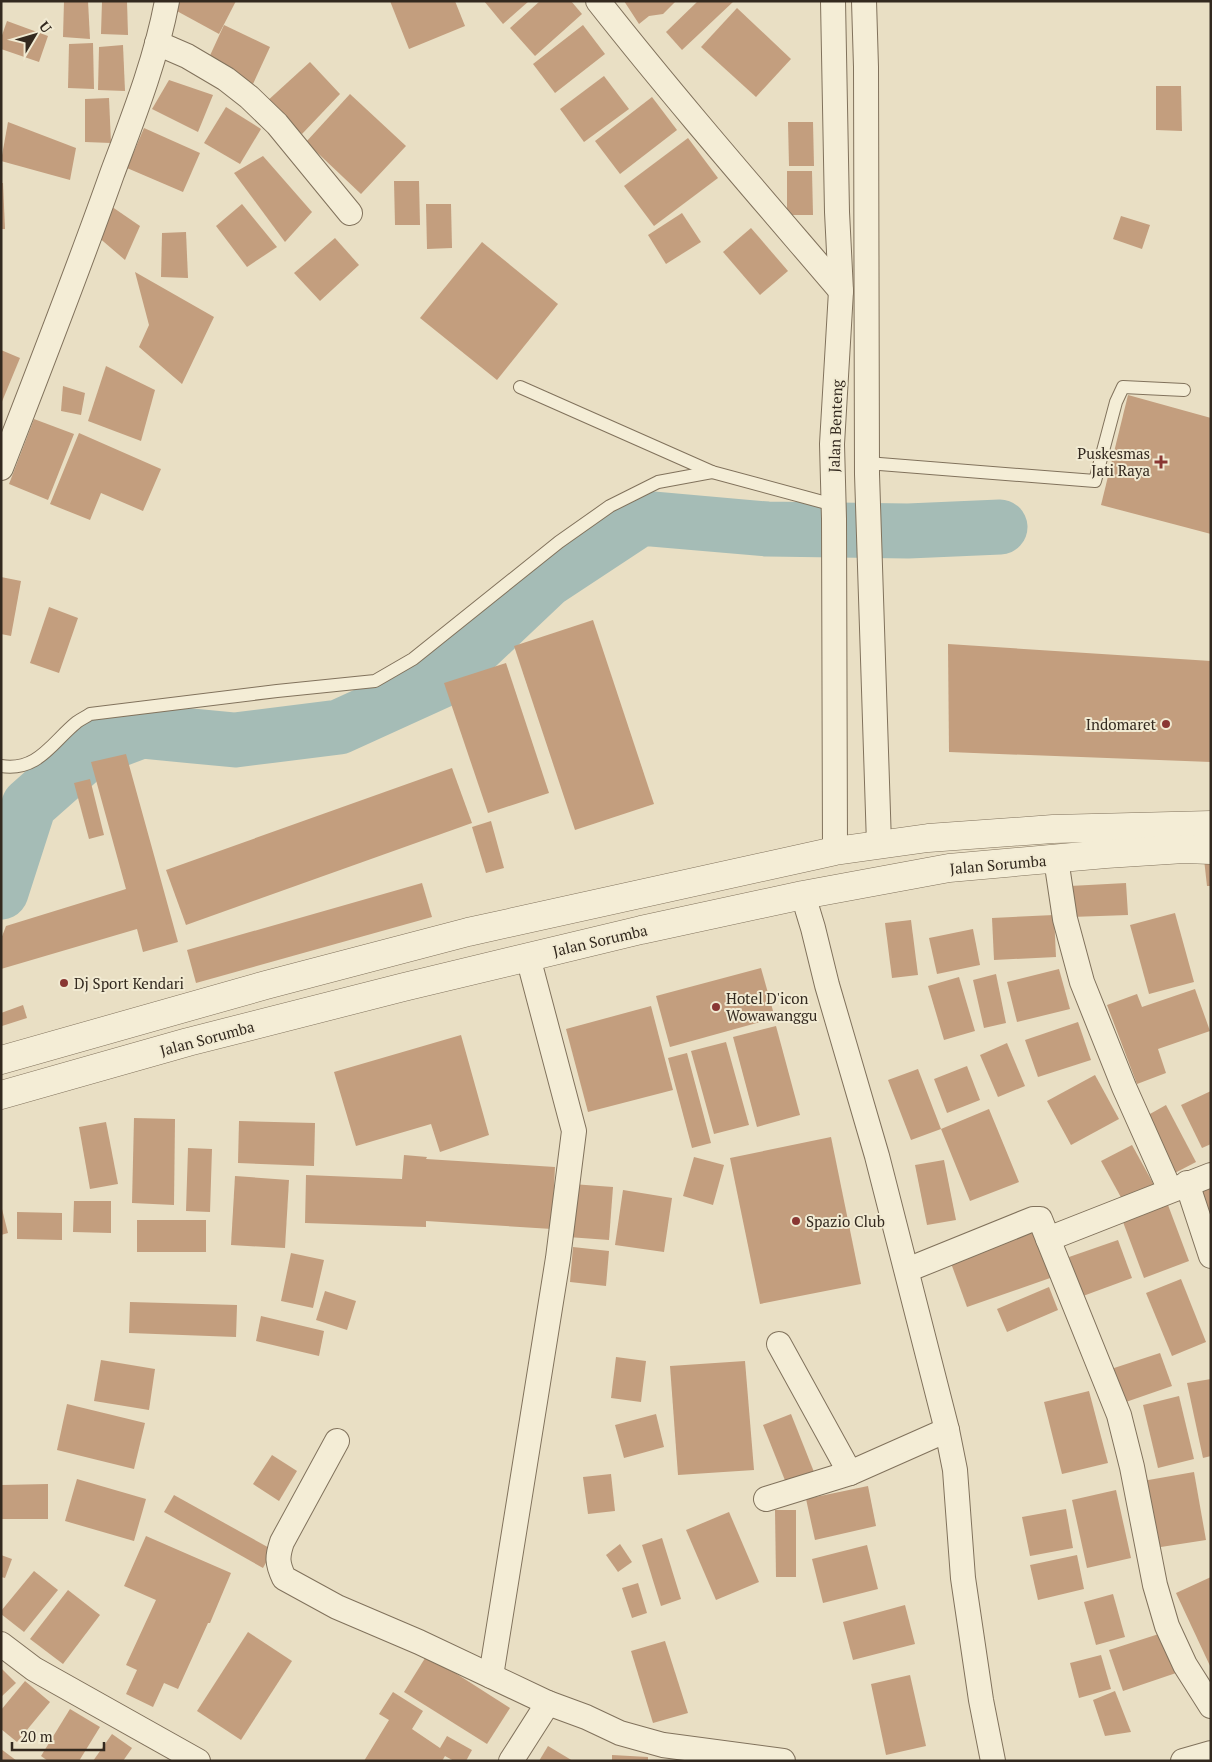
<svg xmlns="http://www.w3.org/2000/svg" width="1212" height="1762" viewBox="0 0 1212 1762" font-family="'PT Serif',serif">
	<rect width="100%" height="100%" fill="#e9dfc4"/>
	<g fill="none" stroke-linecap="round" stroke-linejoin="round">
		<path stroke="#a5bcb6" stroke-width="55" d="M1,892L29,805L91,750L141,731L235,740L339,727L440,681L547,580L641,518L767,529L908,531L1000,527"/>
	</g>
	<g fill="#c39e7e">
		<path d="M64,1H88L90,39L63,37Z"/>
		<path d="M102,1H127L128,35L101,34Z"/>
		<path d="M179,1H236L219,34L175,10Z"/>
		<path d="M390,1H455L465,26L409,49Z"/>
		<path d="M484,1H529L503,24Z"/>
		<path d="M540,1H571L582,14L535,56L510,28Z"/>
		<path d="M624,1H676L663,14L649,16L639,24Z"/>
		<path d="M698,1H734L682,50L666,32Z"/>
		<path d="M737,8L791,59L756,97L701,47Z"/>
		<path d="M7,21L48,36L39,62L1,49V38Z"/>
		<path d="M224,25L270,47L253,84L207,62Z"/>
		<path d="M583,25L605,54L555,93L533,64Z"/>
		<path d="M93,43L94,89L68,88L69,44Z"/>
		<path d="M123,45L125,91L98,90L99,47Z"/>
		<path d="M310,62L340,94L302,134L265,103Z"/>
		<path d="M604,76L629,109L584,142L560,109Z"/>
		<path d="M169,80L213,95L198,132L152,109Z"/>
		<path d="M1156,86H1181L1182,131L1156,130Z"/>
		<path d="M350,94L406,146L361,194L306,142Z"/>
		<path d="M652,97L677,130L620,174L595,141Z"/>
		<path d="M109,98L111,143L85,142V99Z"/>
		<path d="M226,107L261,129L240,164L204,143Z"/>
		<path d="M8,122L76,148L70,180L1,161Z"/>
		<path d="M788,122H813L814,166H789Z"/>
		<path d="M144,128L200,153L183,192L127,168Z"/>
		<path d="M688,138L718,178L654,226L624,186Z"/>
		<path d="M263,156L312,212L285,242L234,173Z"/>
		<path d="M787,171H812L813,215H787Z"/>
		<path d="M394,181H419L420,225H395Z"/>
		<path d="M1,183H3L5,229H1Z"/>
		<path d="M105,202L140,226L125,260L97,236Z"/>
		<path d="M242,204L277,247L247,267L216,226Z"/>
		<path d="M426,204H451L452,248L427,249Z"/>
		<path d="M682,213L701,242L666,264L648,235Z"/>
		<path d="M1121,216L1150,225L1142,249L1113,239Z"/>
		<path d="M751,228L788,271L760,295L723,252Z"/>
		<path d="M186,232L188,278L161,277L162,233Z"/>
		<path d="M335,238L359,265L320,301L294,273Z"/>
		<path d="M482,242L558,304L497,380L420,318Z"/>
		<path d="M135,272L214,317L182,384L139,347L149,325Z"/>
		<path d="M1,350L20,358L1,404Z"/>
		<path d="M106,366L155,390L141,441L88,421Z"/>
		<path d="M63,386L85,393L81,415L61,411Z"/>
		<path d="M1128,395L1211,418V534L1101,505Z"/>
		<path d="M34,419L74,434L48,500L9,484Z"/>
		<path d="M79,433L161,469L143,511L101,493L90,520L50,504Z"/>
		<path d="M1,577L21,581L11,636L1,634Z"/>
		<path d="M49,607L78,618L59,673L30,663Z"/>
		<path d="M593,620L654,804L575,830L514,646Z"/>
		<path d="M948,644L1211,661V762L949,752Z"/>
		<path d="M506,663L549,793L488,813L444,683Z"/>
		<path d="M126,754L178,942L143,952L137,929L1,969V939L6,926L126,889L91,762Z"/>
		<path d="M452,768L472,823L186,925L166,870Z"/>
		<path d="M90,779L104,835L89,839L74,783Z"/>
		<path d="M491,821L504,868L486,873L472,827Z"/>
		<path d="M1204,859H1211V886H1207Z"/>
		<path d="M422,883L432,917L196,983L187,950Z"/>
		<path d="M1126,883L1128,915L1071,917L1070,886Z"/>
		<path d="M1175,913L1194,982L1149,994L1130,925Z"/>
		<path d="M1054,915L1056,957L994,960L992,918Z"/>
		<path d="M911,920L918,975L892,978L885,923Z"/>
		<path d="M973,929L980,965L937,974L929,938Z"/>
		<path d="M761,968L775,1018L670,1047L656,996Z"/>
		<path d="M1059,969L1070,1009L1017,1022L1007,982Z"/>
		<path d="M996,974L1006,1023L984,1028L973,980Z"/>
		<path d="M959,977L975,1031L944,1040L928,986Z"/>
		<path d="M1195,989L1210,1031L1158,1049L1166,1073L1137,1084L1107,1005L1137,994L1142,1007Z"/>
		<path d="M23,1005L27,1018L2,1026L1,1013Z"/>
		<path d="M651,1006L673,1090L588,1112L566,1029Z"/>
		<path d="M1078,1022L1091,1060L1038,1077L1025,1040Z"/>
		<path d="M776,1026L800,1115L757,1127L733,1037Z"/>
		<path d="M461,1035L489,1135L440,1152L431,1124L356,1146L334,1072Z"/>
		<path d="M726,1042L749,1125L714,1134L691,1051Z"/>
		<path d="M1007,1043L1025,1086L998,1097L980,1055Z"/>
		<path d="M687,1053L711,1143L692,1148L668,1058Z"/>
		<path d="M967,1066L980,1100L947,1113L934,1079Z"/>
		<path d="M918,1069L941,1129L989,1109L1019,1182L970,1201L941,1129L911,1140L888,1080Z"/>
		<path d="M1095,1075L1119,1119L1071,1145L1047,1101Z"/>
		<path d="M1211,1091V1144L1202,1148L1181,1105Z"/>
		<path d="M1166,1105L1196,1162L1171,1175L1141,1119Z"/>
		<path d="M134,1118L175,1119L174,1205L132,1203Z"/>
		<path d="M239,1121L315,1123L314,1166L238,1163Z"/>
		<path d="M106,1122L118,1184L90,1189L79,1127Z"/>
		<path d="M831,1137L861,1284L760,1304L730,1158Z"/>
		<path d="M1132,1145L1154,1185L1123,1201L1101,1161Z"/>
		<path d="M188,1148L212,1149L210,1212L186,1211Z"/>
		<path d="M404,1155L427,1157L426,1159L555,1167L552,1229L426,1221V1227L305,1223L306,1175L402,1179Z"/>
		<path d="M694,1157L724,1165L713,1205L683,1196Z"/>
		<path d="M944,1160L956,1220L927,1225L915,1165Z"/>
		<path d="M235,1176L289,1180L285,1248L231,1245Z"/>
		<path d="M1211,1179V1216L1206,1218L1193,1186Z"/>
		<path d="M572,1184L613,1187L609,1240L568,1237Z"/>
		<path d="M623,1190L672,1198L664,1252L615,1245Z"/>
		<path d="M1165,1197L1189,1261L1144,1278L1120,1214Z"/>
		<path d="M74,1201H111V1233L73,1232Z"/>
		<path d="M1,1205L8,1233L1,1235Z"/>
		<path d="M17,1212L62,1213V1240L17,1239Z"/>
		<rect x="137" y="1220" width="69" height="32"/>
		<path d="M1034,1224L1053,1277L967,1307L948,1255Z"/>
		<path d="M1118,1240L1132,1278L1083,1296L1069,1257Z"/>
		<path d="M573,1247L609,1251L606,1286L570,1282Z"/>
		<path d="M291,1253L324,1260L313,1308L281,1301Z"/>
		<path d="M1181,1279L1206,1342L1172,1356L1146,1293Z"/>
		<path d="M1049,1287L1058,1310L1007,1332L997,1309Z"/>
		<path d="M325,1291L356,1301L347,1330L316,1320Z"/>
		<path d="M130,1302L237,1305L236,1337L129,1333Z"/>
		<path d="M261,1316L324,1331L319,1356L256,1341Z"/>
		<path d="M1160,1353L1172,1386L1123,1403L1111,1369Z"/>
		<path d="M616,1357L646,1361L641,1402L611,1398Z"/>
		<path d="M101,1360L155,1369L149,1410L94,1401Z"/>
		<path d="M745,1361L754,1470L678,1475L670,1366Z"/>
		<path d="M1211,1379V1456L1203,1458L1187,1383Z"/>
		<path d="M1089,1391L1108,1463L1062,1474L1044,1402Z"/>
		<path d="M1179,1396L1194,1459L1158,1468L1143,1405Z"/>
		<path d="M67,1404L145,1423L134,1469L57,1450Z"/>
		<path d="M656,1414L664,1447L624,1458L615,1425Z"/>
		<path d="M791,1414L816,1477L788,1488L763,1425Z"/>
		<path d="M272,1455L297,1471L279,1501L253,1484Z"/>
		<path d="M1194,1472L1206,1540L1148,1549L1137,1482Z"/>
		<path d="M611,1474L615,1511L588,1514L583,1477Z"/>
		<path d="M77,1479L146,1499L134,1541L65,1521Z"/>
		<path d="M48,1484V1519H1V1485Z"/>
		<path d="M868,1486L876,1526L815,1540L806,1499Z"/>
		<path d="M1116,1490L1131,1558L1087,1568L1072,1500Z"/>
		<path d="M174,1495L273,1550L263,1568L164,1512Z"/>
		<path d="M1066,1509L1073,1548L1030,1556L1022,1517Z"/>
		<path d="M775,1510H796V1577H776Z"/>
		<path d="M729,1512L759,1582L716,1600L686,1530Z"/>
		<path d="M146,1536L231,1573L210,1623H208L178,1689L164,1683L153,1707L126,1694L137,1670L126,1665L156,1600L124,1586Z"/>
		<path d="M662,1538L681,1599L661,1606L642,1545Z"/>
		<path d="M620,1544L632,1562L618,1572L606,1555Z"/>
		<path d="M867,1545L878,1589L823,1603L812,1559Z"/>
		<path d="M1,1555L12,1559L5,1578L1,1577Z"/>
		<path d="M1077,1555L1084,1589L1038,1600L1030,1565Z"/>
		<path d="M34,1571L58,1590L24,1632L1,1614V1611Z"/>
		<path d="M1211,1577V1668L1176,1593Z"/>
		<path d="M638,1583L647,1613L632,1618L622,1588Z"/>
		<path d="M68,1590L100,1615L63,1664L30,1639Z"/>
		<path d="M1113,1594L1125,1637L1096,1645L1084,1602Z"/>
		<path d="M905,1605L915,1644L853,1660L843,1622Z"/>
		<path d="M248,1632L292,1661L241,1740L197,1711Z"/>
		<path d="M1165,1632L1179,1672L1123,1691L1109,1650Z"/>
		<path d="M665,1641L688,1713L653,1723L631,1651Z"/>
		<path d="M427,1655L510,1708L487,1744L404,1692Z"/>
		<path d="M1101,1655L1111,1689L1079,1698L1070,1663Z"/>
		<path d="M1,1668L16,1683L1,1697Z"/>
		<path d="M910,1675L926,1746L886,1755L871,1684Z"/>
		<path d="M25,1681L50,1702L17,1742L1,1729V1710Z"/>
		<path d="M1115,1691L1131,1732L1105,1736L1093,1700Z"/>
		<path d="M393,1692L423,1711L412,1729L440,1748L447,1736L472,1750L466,1761H454L445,1756L442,1761H364L389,1720L379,1714Z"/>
		<path d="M70,1709L100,1727L79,1761H48L41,1756Z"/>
		<path d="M112,1734L132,1748L123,1761H93Z"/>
		<path d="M548,1746L573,1761H539Z"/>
		<path d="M1,1749L17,1761H1Z"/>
		<path d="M612,1755L648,1757V1761H612Z"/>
	</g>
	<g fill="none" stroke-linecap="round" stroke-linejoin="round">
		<defs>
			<g id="service">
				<path d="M520,387L712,472L834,505"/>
				<path d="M867,463L1095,481L1116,402L1123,387L1184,390"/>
				<path d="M1,766C38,772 52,742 77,722C81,719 86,717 90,714L277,691L375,681L413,659L559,542L610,506L658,482L712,472"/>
			</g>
			<g id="minor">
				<path d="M598,1C676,100 759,195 841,291"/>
				<path d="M833,1L837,212L841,291L832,444L834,519L835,851"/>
				<path d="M864,1L866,67L867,474L879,844"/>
				<path d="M157,43L187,56L226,79L249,97L277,124L350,213"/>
				<path d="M1,468C39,370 77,273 112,174C133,118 156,60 167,1"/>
				<path d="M1056,859L1065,919L1082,982L1124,1087L1170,1190"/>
				<path d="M803,895L813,928L827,985L877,1156L947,1430L955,1470L963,1578L981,1700L993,1761"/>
				<path d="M1187,1183L1211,1256"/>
				<path d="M1048,1239L1119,1415L1132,1467L1155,1585L1167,1626L1185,1665L1211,1706"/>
				<path d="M907,1270L1033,1219H1040L1048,1239L1211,1175"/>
				<path d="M779,1344L850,1473"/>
				<path d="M337,1441L282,1542C277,1557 277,1563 284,1578L337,1607L419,1642L548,1703L586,1717L620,1733L663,1745L783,1761"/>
				<path d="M766,1499L850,1473L947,1430"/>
				<path d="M1,1644L34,1669L198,1761"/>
				<path d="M491,1676L558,1258L574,1131L528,957"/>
				<path d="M511,1761L548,1703"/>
				<path d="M1183,1761L1211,1753"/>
			</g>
			<g id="tertiary">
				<path d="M1,1060L266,985L468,932L835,851L928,838L1053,829L1211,825"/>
				<path d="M1,1095L188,1042L404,987L641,930L803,895L949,868L1106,854L1184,849L1211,850"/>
			</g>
		</defs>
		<use href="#service" stroke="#81725c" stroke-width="14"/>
		<use href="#minor" stroke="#81725c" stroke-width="26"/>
		<use href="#tertiary" stroke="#81725c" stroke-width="29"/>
		<use href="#service" stroke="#f4edd6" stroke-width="12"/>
		<use href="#minor" stroke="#f4edd6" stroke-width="24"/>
		<use href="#tertiary" stroke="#f4edd6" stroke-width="28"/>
	</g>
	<g fill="#893733" stroke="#f1ead2" stroke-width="2">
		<path d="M1158.5 454.5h5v5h5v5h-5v5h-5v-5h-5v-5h5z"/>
		<circle cx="1166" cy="724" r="5"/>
		<circle cx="64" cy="983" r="5"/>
		<circle cx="716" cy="1007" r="5"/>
		<circle cx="796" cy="1221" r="5"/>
	</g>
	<g text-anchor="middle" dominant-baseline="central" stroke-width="4" stroke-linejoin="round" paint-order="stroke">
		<g font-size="15" fill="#33291f" stroke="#f1ead2">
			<text transform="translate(835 426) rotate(-88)">Jalan Benteng</text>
			<text transform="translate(998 864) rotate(-5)">Jalan Sorumba</text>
			<text transform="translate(600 940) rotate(-13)">Jalan Sorumba</text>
			<text transform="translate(207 1038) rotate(-15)">Jalan Sorumba</text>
		</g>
		<g font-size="15" fill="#33291f" stroke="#f1ead2" text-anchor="start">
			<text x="1150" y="453" text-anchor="end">Puskesmas<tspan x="1150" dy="17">Jati Raya</tspan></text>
			<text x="1156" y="724" text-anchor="end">Indomaret</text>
			<text x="74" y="983">Dj Sport Kendari</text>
			<text x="726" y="998">Hotel D'icon<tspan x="726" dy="17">Wowawanggu</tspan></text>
			<text x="806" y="1221">Spazio Club</text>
		</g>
	</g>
	<rect width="1212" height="1762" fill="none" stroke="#33291f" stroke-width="5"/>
	<g transform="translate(35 35) rotate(52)" stroke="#f1ead2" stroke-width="4" paint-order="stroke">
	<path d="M0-4L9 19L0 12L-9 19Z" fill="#33291f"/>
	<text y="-8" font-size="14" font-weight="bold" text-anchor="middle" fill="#33291f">U</text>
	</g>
	<path d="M12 1742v8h92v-8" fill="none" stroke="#33291f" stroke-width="2.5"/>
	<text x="20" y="1742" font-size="15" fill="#33291f" stroke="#f1ead2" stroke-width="4" paint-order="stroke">20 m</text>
</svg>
